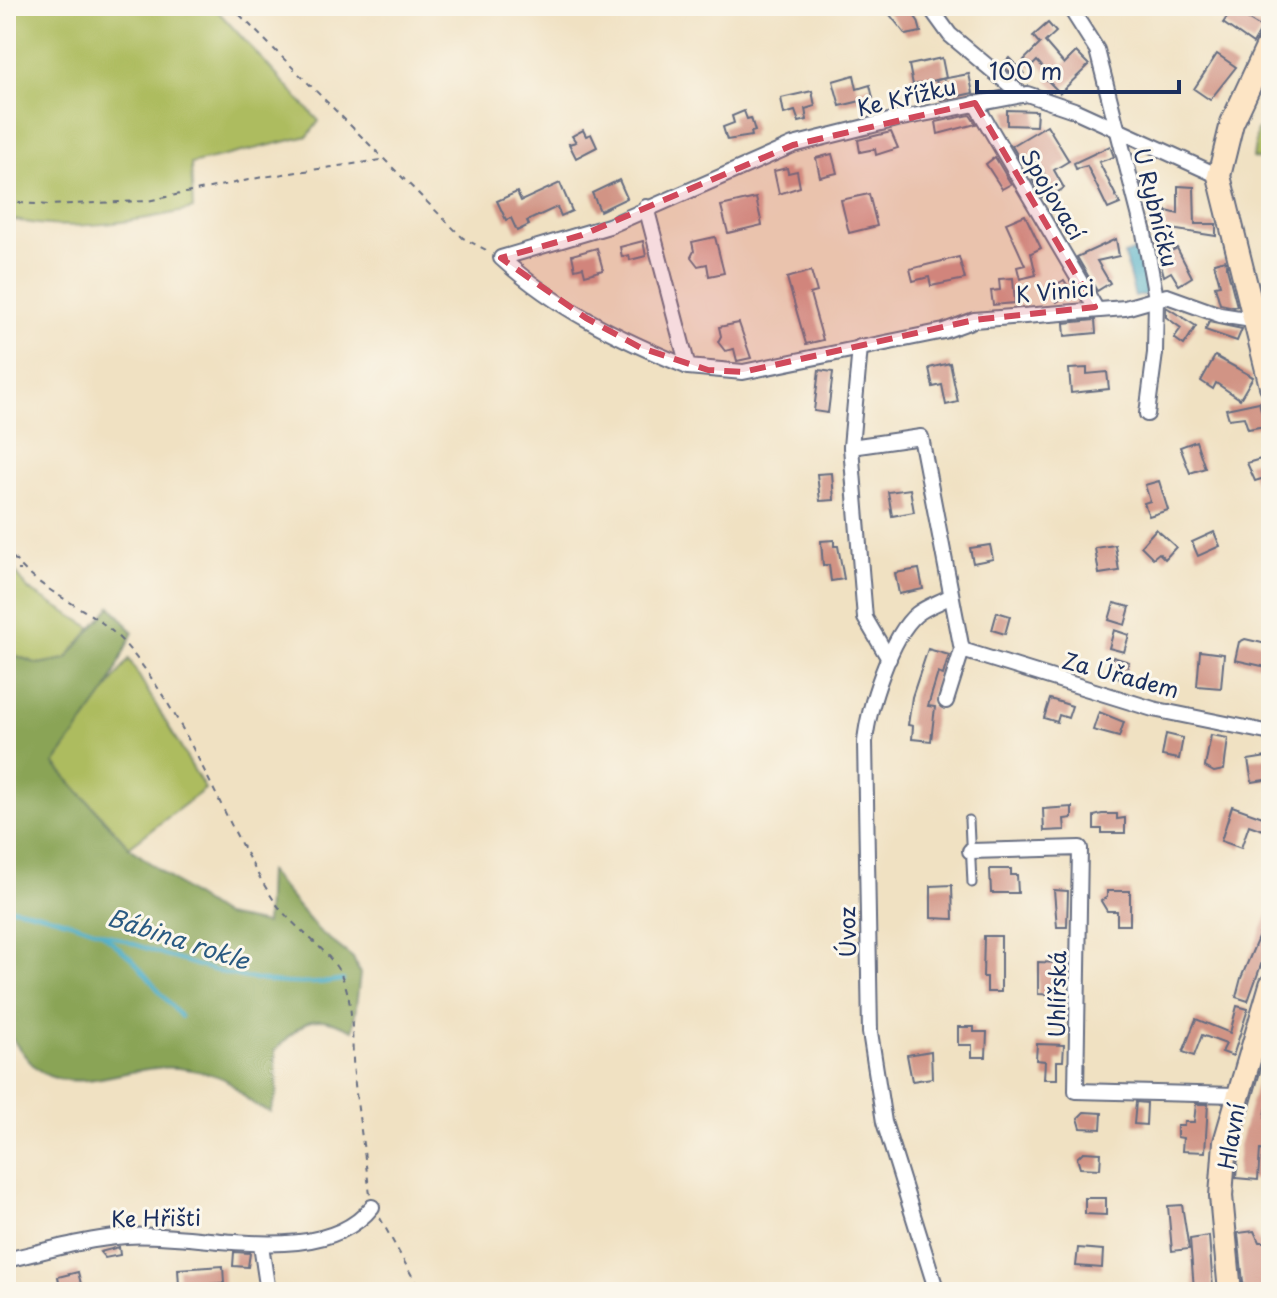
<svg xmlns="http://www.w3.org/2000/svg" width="1277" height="1298" viewBox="0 0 1277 1298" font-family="'Playpen Sans',sans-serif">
	<rect width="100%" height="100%" fill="#fbf7ec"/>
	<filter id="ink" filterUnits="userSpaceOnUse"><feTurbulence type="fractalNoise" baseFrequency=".0125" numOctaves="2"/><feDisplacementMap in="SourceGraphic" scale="16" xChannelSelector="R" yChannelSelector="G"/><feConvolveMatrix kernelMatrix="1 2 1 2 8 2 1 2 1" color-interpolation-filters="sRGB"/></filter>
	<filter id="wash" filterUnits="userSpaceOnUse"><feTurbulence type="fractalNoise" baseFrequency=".006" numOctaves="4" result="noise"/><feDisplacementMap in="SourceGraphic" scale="32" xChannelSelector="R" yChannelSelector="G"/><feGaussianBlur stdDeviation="1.8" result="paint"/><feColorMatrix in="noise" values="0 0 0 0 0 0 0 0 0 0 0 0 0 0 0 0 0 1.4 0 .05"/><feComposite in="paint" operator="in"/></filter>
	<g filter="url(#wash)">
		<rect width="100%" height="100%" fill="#f0e1c2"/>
		<g fill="#adbc5f" stroke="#64765e" stroke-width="2">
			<path d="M6,6H213L319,121L308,136L191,164L193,209C134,222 65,234 6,218Z"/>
			<path d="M1257,129H1271V162L1253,158Z"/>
			<path d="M6,559L29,590L92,628L66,659L38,664L6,652Z"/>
			<path d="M129,659L205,789L129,847L54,763Z"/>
		</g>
		<path fill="#8aa456" stroke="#526a5a" stroke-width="2" d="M111,606L133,632L107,690L54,764L129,847L192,895L224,916L266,924L268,871L318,930L353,958L360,974L353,1030C310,1011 307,1020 275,1050L277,1092L270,1112C243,1101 246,1095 226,1080C215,1073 191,1070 178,1068C135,1063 90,1091 49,1076C32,1069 21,1050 10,1036L6,1037V652L38,664L66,659Z"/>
		<path fill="#45aac5" stroke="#306c92" stroke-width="2" d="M1140,250L1151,293L1135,297L1124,254Z"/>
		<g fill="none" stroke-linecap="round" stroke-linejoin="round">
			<g stroke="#45aac5" stroke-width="4">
				<path d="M6,907C120,924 225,1001 343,980"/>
				<path d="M103,934L133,960L181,1017"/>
			</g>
		</g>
		<g id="blocks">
			<g fill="#d19485">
				<path d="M883,6H907L918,21L921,32L906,35Z"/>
				<path d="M1232,10L1262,28L1253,44L1223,23Z"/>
				<path d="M1048,23L1056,32L1045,42L1064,64L1076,52L1089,65L1060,93L1047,80L1051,76L1037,61L1031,67L1024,60L1040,44L1033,36Z"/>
				<path d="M1217,54L1236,67L1210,100L1194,89Z"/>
				<path d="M942,58L946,78L913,85L909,65Z"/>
				<path d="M1009,58L1024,73L1018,79L1002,65Z"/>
				<path d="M969,74L973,93L941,100L936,80Z"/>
				<path d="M854,75L857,89L870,85L873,98L840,106L833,81Z"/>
				<path d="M812,91L815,106L805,109L807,120L799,122L795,111L784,114L781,98Z"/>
				<path d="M1007,110L1037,111L1036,126L1007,125Z"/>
				<path d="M744,111L747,119L751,118L755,131L751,132L752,136L727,140L723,127L734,123L732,116Z"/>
				<path d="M970,115L976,124L938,134L936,122Z"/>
				<path d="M1047,125L1069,161L1054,170L1064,188L1050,197L1048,193L1042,197L1032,180L1044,174L1033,156L1022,163L1012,146Z"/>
				<path d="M583,130L586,136L591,134L597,147L576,158L569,144L576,142L572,136Z"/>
				<path d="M891,132L898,148L876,155L875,149L860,152L858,140Z"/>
				<path d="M1110,146L1114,157L1099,162L1120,204L1108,209L1087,166L1076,169L1074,163Z"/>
				<path d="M832,154L837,173L820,177L816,158Z"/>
				<path d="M995,157L1011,184L1002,189L986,164Z"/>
				<path d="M787,168L788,173L797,171L800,187L779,194L774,171Z"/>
				<path d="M1154,178L1156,196L1145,198L1141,180Z"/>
				<path d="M619,180L627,198L600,211L592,193Z"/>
				<path d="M560,183L572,211L561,216L557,207L527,221L529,225L517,231L511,218L506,220L497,201L517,192L521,201Z"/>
				<path d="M1178,186L1194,187L1195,224H1216V236L1164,228L1167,211L1178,214Z"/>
				<path d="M869,194L877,226L849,233L841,200Z"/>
				<path d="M756,198L762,225L728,233L721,206Z"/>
				<path d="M1025,215L1041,248L1031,253L1036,275L1020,279L1017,267L1025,265L1006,223Z"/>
				<path d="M715,237L724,273L709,276L707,264L698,266L691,257L694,251L692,242Z"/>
				<path d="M1116,239L1119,256L1097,261L1110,283L1097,291L1077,257Z"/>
				<path d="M643,241L646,256L630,260L629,255L622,257L620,247Z"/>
				<path d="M597,248L603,270L585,275L583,267L575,269L572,255Z"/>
				<path d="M1177,248L1192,277L1179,285L1171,272L1164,276L1159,257Z"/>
				<path d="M959,257L965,279L931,286L929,277L913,281L910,269Z"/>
				<path d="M1225,260L1237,306L1234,307L1220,304L1215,286L1220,285L1214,263Z"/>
				<path d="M811,271L817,292L810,294L823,340L806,344L787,278Z"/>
				<path d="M1013,278L1015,303L993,305L991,291L1000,290L999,279Z"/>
				<path d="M1064,280L1072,293L1057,302L1049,289Z"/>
				<path d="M1166,307L1196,326L1184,345L1174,338L1181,328L1166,317Z"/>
				<path d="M1095,320L1096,333L1065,336L1064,323Z"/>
				<path d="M1209,322L1242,329L1237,341L1205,330Z"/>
				<path d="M739,323L751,358L737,361L734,349L725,351L718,342L721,336L719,327Z"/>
				<path d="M1215,356L1253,377L1240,399L1216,383L1213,389L1201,381Z"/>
				<path d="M950,363L958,402L946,405L942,385L933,387L929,368Z"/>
				<path d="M1087,368V374L1107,372L1109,389L1071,393L1069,369Z"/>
				<path d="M819,370L833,372L828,413L814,411Z"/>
				<path d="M1259,402L1265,426L1248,429L1244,417L1229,419L1226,409Z"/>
				<path d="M1196,441L1205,468L1190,473L1180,447Z"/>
				<path d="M1271,456V476L1255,481L1247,463Z"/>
				<path d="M832,473L834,500L820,501L817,474Z"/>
				<path d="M1159,481L1168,510L1149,516L1144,503L1150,501L1145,485Z"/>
				<path d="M910,489L914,512L892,516L888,492Z"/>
				<path d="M1156,529L1176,547L1165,559L1159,553L1153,558L1141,546Z"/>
				<path d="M1214,532L1220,546L1198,556L1192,542Z"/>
				<path d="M834,540V546H838L844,579L831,581L829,565L823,566L821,541Z"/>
				<path d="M990,545L993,559L973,563L970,548Z"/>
				<path d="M1115,545L1119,571L1099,574L1095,548Z"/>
				<path d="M919,569L923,589L899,594L895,573Z"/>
				<path d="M1114,603L1130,607L1125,625L1109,620Z"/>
				<path d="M997,612L1010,616L1005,634L992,630Z"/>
				<path d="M1114,630L1129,635L1124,652L1109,648Z"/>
				<path d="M1245,639L1271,645V668L1235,660L1239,642Z"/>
				<path d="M928,649L949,655L943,675L938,673L928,706L935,707L931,741L912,739L913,726L908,725L912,697Z"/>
				<path d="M1200,651L1224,654L1221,688L1197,686Z"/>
				<path d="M1113,657L1129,662L1124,680L1108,675Z"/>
				<path d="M1050,699L1072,706L1068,718L1059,715L1057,722L1044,718Z"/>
				<path d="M1099,712L1124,722L1119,737L1093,730Z"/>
				<path d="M1166,734L1183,738L1179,759L1162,756Z"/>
				<path d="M1211,735L1228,738L1224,770L1214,772L1205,767Z"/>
				<path d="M1267,757L1271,779L1252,782L1248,760Z"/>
				<path d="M1232,806L1271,820V833L1249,825L1241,848L1221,841Z"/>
				<path d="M1072,807V818L1064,819L1065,830L1044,831L1043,809Z"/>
				<path d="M1102,814H1117V819L1125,818V833H1102V829H1094V816Z"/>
				<path d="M990,869H1011V875H1017L1018,893H991Z"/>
				<path d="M952,885L953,919L931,918V886Z"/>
				<path d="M1054,890L1068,891L1067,927H1057Z"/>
				<path d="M1107,891H1130V925H1117V911H1107L1101,901L1107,897Z"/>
				<path d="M1271,907V937L1248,1001L1236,997L1241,978Z"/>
				<path d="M984,936H1001V992H987V977H983Z"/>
				<path d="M1038,962L1059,963L1058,995L1038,994Z"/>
				<path d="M1237,1006L1248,1009L1233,1056L1222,1052L1226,1044L1202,1035L1194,1056L1183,1052L1196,1019L1230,1033Z"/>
				<path d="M958,1027H974V1032H987L986,1057H972V1045H958Z"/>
				<path d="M1037,1044L1064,1045L1063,1061H1057V1079H1044L1045,1061L1036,1060Z"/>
				<path d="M931,1051L932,1078L912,1081L907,1055Z"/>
				<path d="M1266,1051L1271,1052V1085L1265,1117L1271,1119L1266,1137L1271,1138V1152L1260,1150L1258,1180L1236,1178L1239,1145Z"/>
				<path d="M1136,1102L1147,1103L1146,1125L1134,1124Z"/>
				<path d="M1196,1104H1208L1205,1152L1182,1151L1183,1138L1177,1137V1126H1184V1122H1194Z"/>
				<path d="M1084,1112L1102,1113L1101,1129L1081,1128L1078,1118Z"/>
				<path d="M1083,1152L1101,1153L1100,1169L1080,1168L1077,1158Z"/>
				<path d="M1085,1198H1106V1215L1085,1214Z"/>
				<path d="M1182,1205L1189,1249L1172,1251L1168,1206Z"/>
				<path d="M1254,1231L1259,1242H1271V1291L1267,1292H1244L1238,1233Z"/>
				<path d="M1209,1236L1213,1288L1194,1289L1190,1239Z"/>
				<path d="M119,1247L120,1255L105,1258L100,1252Z"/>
				<path d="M1078,1248L1103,1250L1102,1268L1076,1266Z"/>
				<path d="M234,1252L250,1253L248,1267L233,1266Z"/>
				<path d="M223,1266L224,1283L179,1286L178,1269Z"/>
				<path d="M78,1272L83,1292H61L58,1277Z"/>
			</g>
		</g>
	</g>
	<g filter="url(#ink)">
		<use href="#blocks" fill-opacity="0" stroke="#666d81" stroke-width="2"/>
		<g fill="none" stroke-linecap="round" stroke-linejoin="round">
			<defs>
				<path id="lane" d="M969,820L972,883"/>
				<g id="street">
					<path d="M929,6L950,35L1022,95"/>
					<path d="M1069,6L1097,50L1144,233L1156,298L1155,353L1147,414"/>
					<path d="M975,103L1095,307"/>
					<path d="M646,207L688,367L743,372L944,331L974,320L1125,308L1167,296L1220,315L1252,320"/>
					<path d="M860,347L851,447L921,437L962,650L1153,709L1271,733"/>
					<path d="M688,367C621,340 554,307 501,258L609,226L793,145L897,119L1027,94L1074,110L1219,176"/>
					<path d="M851,447L865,618L889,659"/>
					<path d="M946,701L962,650"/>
					<path d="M970,851L1080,848L1076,1091L1236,1095"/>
					<path d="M261,1245L268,1292"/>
					<path d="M6,1260C45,1251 86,1239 126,1236C198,1230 321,1271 372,1207"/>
					<path d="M937,1292L884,1122L870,1032L865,742C868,709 891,635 917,614C927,606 941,602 951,596"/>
				</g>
				<g id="secondary">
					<path d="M1271,39L1232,123L1219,176L1271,386"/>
					<path d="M1230,1292L1221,1196L1225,1142L1271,985"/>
				</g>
			</defs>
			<use href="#lane" stroke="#666d81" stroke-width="11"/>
			<use href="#street" stroke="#666d81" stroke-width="18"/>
			<use href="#secondary" stroke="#666d81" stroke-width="26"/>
			<g stroke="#666d81" stroke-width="2" stroke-dasharray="6 6" stroke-linecap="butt">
				<path d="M231,6L463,238L490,252"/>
				<path d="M6,202L49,205L147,201L263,177L381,160"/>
				<path d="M1263,402L1271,432"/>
				<path d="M6,548C41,598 87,602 123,642C190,717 220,819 275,902C294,930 330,948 343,979C355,1008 351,1044 354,1075C358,1115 365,1155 370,1195"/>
				<path d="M6,570H21"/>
				<path d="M380,1218L421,1292"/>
			</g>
			<use href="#lane" stroke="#fff" stroke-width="7"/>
			<use href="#street" stroke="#fff" stroke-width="14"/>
			<use href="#secondary" stroke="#fde5c5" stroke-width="22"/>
		</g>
	</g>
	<path fill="#d1495b" fill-opacity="0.2" stroke="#d1495b" stroke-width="6" stroke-dasharray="16 10" stroke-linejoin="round" d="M975,103L1095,307L974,320L743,372L708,370L641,348L586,318L501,258L582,235L793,145Z"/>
	<g text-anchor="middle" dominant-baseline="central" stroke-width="6" stroke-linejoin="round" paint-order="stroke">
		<g font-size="22" fill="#1b2f5e" stroke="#fbf7ec">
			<text transform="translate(906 96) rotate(-13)">Ke Křížku</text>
			<text transform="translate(1054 194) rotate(59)">Spojovací</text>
			<text transform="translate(1157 207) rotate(76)">U Rybníčku</text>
			<text transform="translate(1055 290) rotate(-5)">K Vinici</text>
			<text transform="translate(1121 674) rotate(15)">Za Úřadem</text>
			<text transform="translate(846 932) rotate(-91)">Úvoz</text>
			<text transform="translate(1056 994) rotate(-89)">Uhlířská</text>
			<text transform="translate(1230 1136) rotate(-80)">Hlavní</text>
			<text transform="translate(156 1217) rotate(-1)">Ke Hřišti</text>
		</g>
		<g font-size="24" font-style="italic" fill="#2a5a82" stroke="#fbf7ec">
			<text transform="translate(179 938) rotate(18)">Bábina rokle</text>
		</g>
	</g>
	<rect width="1277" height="1298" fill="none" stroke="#fbf7ec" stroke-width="32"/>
	<path d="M977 80v12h202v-12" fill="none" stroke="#1b2f5e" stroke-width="4"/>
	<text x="989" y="80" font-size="24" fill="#1b2f5e" stroke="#fbf7ec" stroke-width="6" paint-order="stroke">100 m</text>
</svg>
